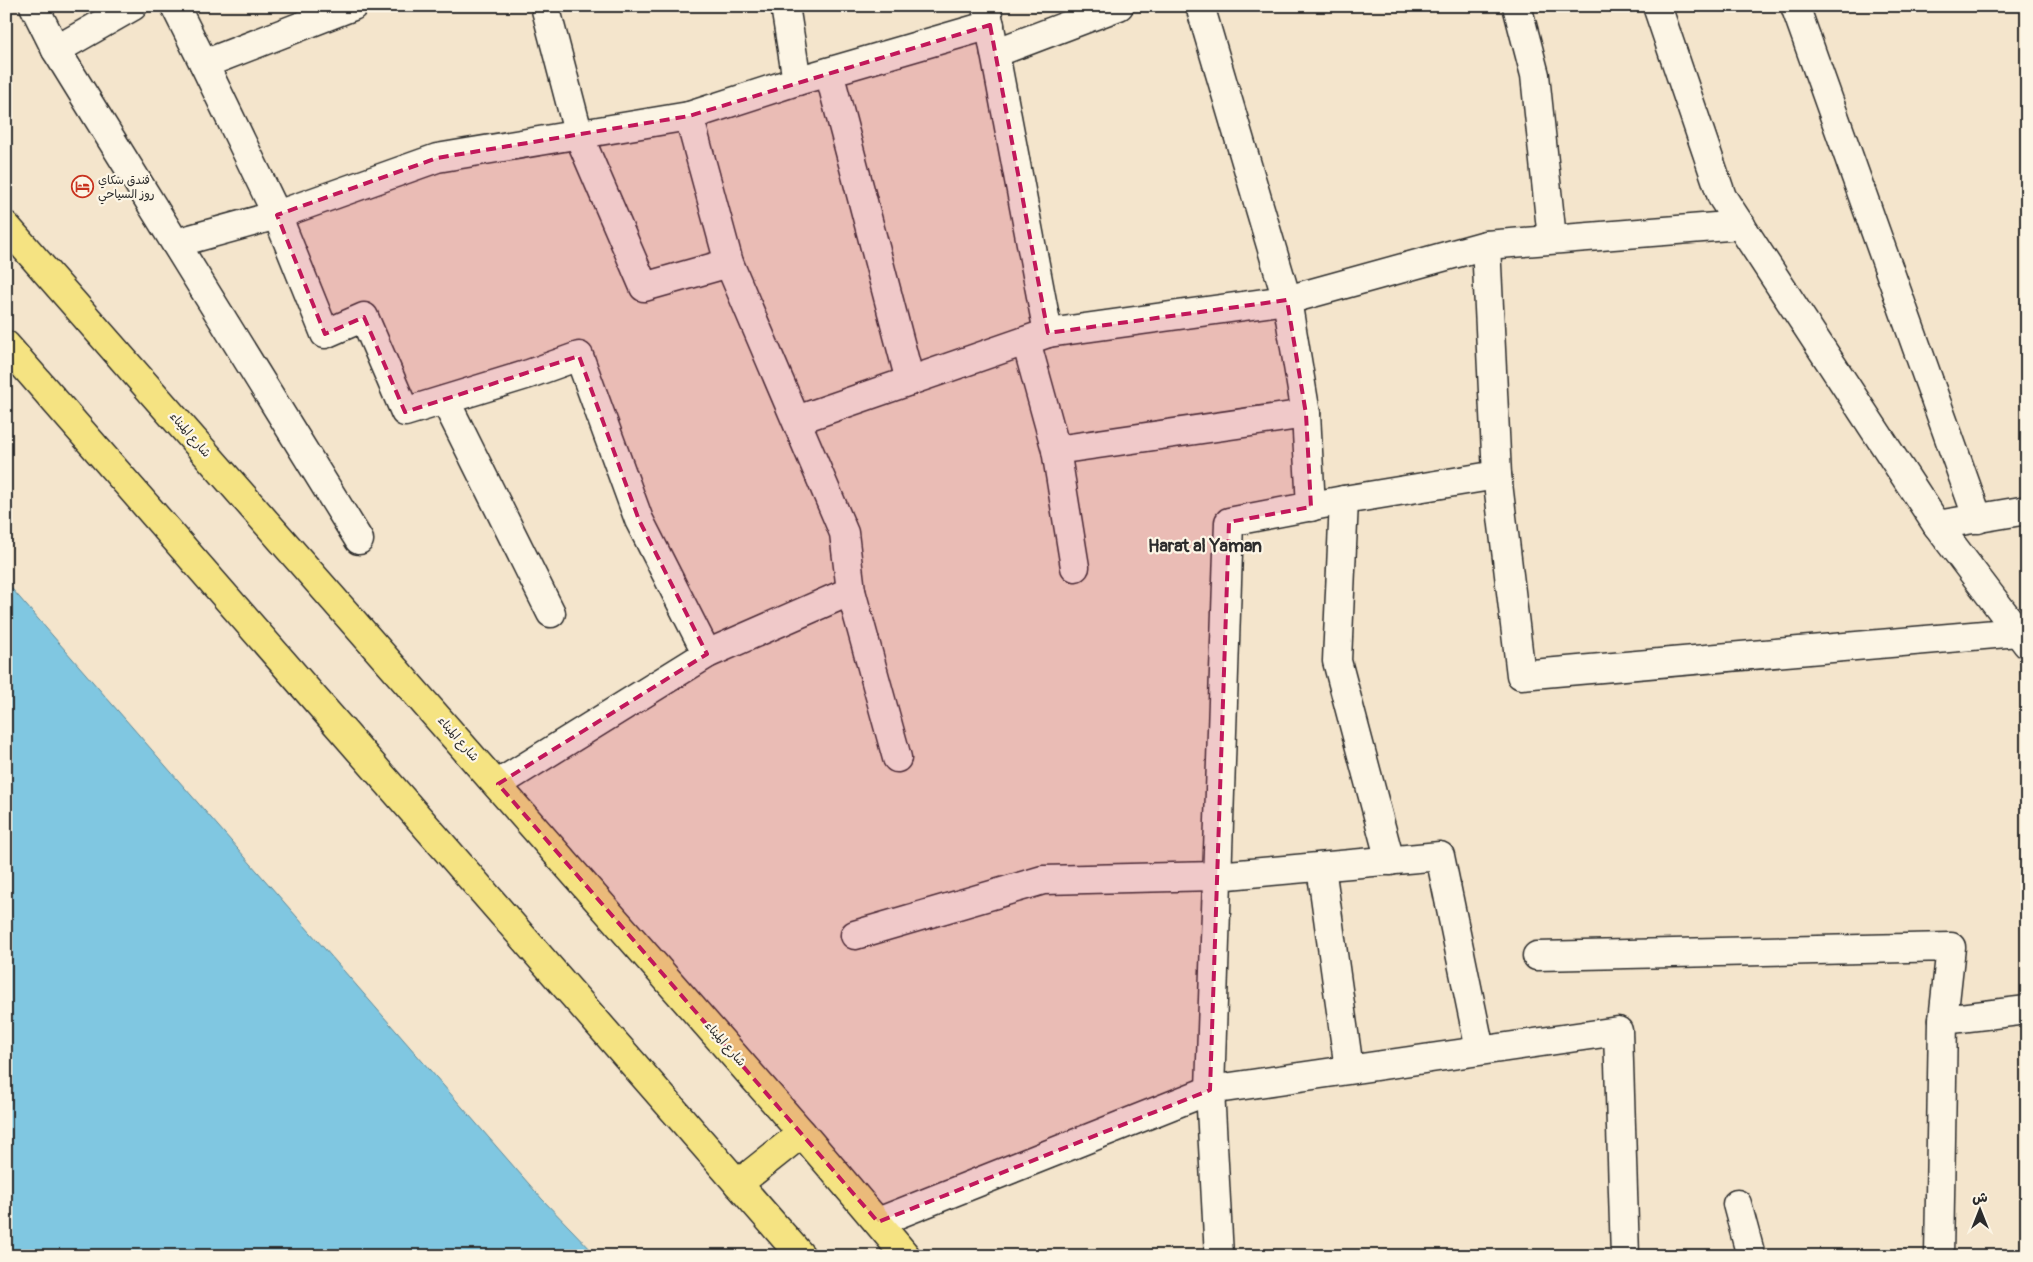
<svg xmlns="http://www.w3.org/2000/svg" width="2033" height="1262" viewBox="0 0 2033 1262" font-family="Pangolin,'Playpen Sans Arabic',sans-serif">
	<rect width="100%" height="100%" fill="#f4e5cc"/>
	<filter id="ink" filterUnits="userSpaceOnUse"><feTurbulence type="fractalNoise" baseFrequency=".02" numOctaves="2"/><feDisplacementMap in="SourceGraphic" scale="10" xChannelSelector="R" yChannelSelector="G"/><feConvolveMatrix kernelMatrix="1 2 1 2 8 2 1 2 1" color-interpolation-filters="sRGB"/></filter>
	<g filter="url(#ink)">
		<path fill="#80c7e1" stroke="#5e8998" d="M6,582L542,1199L597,1256H6Z"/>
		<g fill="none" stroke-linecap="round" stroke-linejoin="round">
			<defs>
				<g id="minor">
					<path d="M34,6L56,50L359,540"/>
					<path d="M175,6L204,64L277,215L325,334L364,317L405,412L529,374L579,356L639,520L707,654"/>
					<path d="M545,6L579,136L644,287L729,263"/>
					<path d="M785,6L797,81"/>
					<path d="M986,6L1048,333"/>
					<path d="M1200,6L1287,300L1306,414L1311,507"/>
					<path d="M1517,6L1535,75L1552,239"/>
					<path d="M1795,6L1978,519"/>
					<path d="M56,50L133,6"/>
					<path d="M995,53L1119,6"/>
					<path d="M204,64L353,6"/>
					<path d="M829,72L910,381"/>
					<path d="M689,116L729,263L844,533L851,591L897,758"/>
					<path d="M1741,225L1486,245L1497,475L1521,675L2018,632"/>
					<path d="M176,243L277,215L437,158L689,116L797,81L990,25"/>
					<path d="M1026,341L1056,450L1075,567"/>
					<path d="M445,400L551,613"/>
					<path d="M797,420L1048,333L1287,300L1486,245"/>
					<path d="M1056,450L1306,414"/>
					<path d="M1344,500L1337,661L1390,861"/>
					<path d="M1937,525L2027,510"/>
					<path d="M498,784L707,654L851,591"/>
					<path d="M1321,867L1349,1069"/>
					<path d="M855,935L1043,880L1217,876L1440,856L1480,1050"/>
					<path d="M1537,956L1951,947L1943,1020L1939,1256"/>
					<path d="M1943,1020L2027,1010"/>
					<path d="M1737,1204L1751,1256"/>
					<path d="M878,1222L1210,1090L1618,1031L1625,1256"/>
					<path d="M1219,1256L1210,1090L1229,522L1344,500L1497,475"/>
				</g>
				<path id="tertiary" d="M1657,6L1722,197L1937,525L2027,644"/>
				<g id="primary">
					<path d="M6,226L802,1133L906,1256"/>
					<path d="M6,345L801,1256"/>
					<path d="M738,1184L802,1133"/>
				</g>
			</defs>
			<use href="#minor" stroke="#2b2b2b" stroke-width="31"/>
			<use href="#tertiary" stroke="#2b2b2b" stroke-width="31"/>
			<use href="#primary" stroke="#2b2b2b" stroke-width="31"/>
			<use href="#minor" stroke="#fcf5e5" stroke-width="28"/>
			<use href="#tertiary" stroke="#fcf5e5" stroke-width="28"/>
			<use href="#primary" stroke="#f5e382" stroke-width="28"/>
		</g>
	</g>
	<path fill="#c2185b" fill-opacity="0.2" stroke="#c2185b" stroke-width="4" stroke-dasharray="10 6" stroke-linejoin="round" d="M990,25L1048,333L1287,300L1306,414L1311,507L1229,522L1210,1090L878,1222L498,784L707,654L639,520L579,356L405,412L364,317L325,334L277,215L437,158L689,116Z"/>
	<defs>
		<symbol id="hotel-ring" viewBox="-11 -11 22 22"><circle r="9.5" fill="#fcf5e5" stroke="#c8321e" stroke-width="1.5"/><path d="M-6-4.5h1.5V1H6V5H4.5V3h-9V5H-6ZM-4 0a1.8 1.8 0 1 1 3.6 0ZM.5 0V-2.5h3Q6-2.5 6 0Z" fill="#c8321e"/></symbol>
	</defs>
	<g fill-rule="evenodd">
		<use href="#hotel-ring" x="70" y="174" width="25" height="25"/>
	</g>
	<g text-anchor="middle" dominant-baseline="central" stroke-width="4.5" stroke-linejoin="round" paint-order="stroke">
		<g font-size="12" fill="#2b2b2b" stroke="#fcf5e5" text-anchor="start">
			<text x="98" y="180">فندق سكاي<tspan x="98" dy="14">روز السياحي</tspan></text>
		</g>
		<g font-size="12" fill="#2b2b2b" stroke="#fcf5e5">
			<text transform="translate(190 435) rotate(49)">شارع الميناء</text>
			<text transform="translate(458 739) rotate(49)">شارع الميناء</text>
			<text transform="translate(725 1044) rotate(49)">شارع الميناء</text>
		</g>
		<g font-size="18" font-weight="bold" fill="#2b2b2b" stroke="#fcf5e5">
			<text x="1205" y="546">Harat al Yaman</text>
		</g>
	</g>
	<rect width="2033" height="1262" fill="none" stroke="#fcf5e5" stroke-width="25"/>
	<rect x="12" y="12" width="2008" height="1237" fill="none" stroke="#2b2b2b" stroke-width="2" filter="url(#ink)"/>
	<g transform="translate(1980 1210)" stroke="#fcf5e5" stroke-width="4" paint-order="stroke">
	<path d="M0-4L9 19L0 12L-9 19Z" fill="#2b2b2b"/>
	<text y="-8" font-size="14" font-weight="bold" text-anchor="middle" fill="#2b2b2b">ش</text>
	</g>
</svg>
